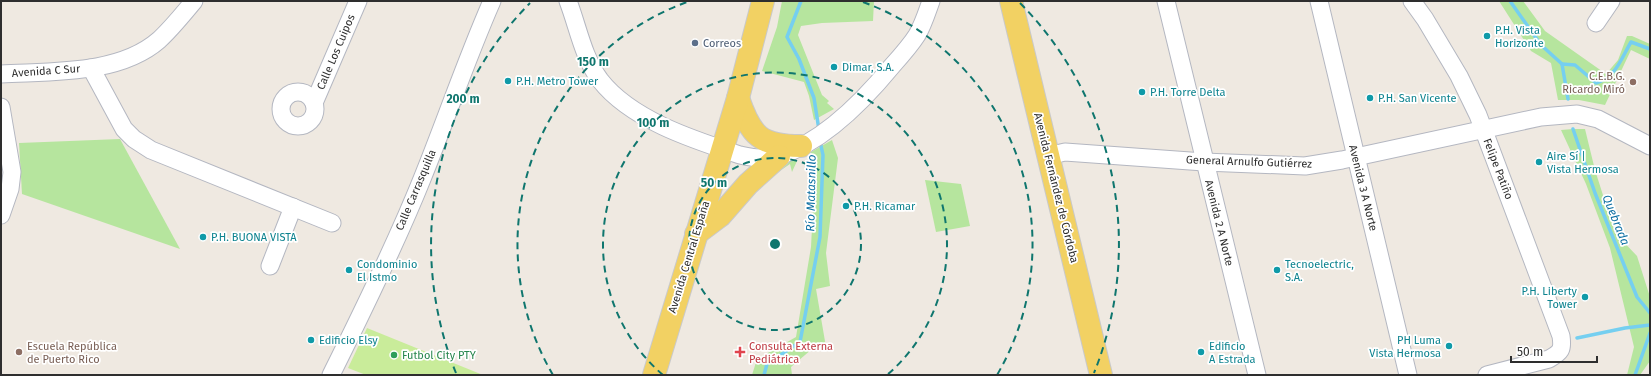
<svg xmlns="http://www.w3.org/2000/svg" width="1651" height="376" viewBox="0 0 1651 376" font-family="'Fira Sans',sans-serif">
	<rect width="100%" height="100%" fill="#efe9e1"/>
	<g fill="#b6e59e">
		<path d="M782,1H874L873,21L822,23L801,26L798,35L822,95L829,101L827,103L834,109L814,120L809,96L804,82L762,71L777,27Z"/>
		<path d="M1499,1H1523L1545,31L1606,74L1618,60L1627,36H1632L1650,44V59L1631,50L1605,105L1579,100H1558L1551,63L1531,51Z"/>
		<path d="M1573,129H1585L1595,170L1615,233L1637,256L1650,297V361L1640,375H1627L1634,347L1610,248L1586,184L1561,130Z"/>
		<path d="M120,139L180,249L22,194L19,143Z"/>
		<path d="M832,140L838,158L826,253L830,286L816,289L826,347L812,349L791,367L792,375H752L757,359L796,337L811,247L813,208L811,152Z"/>
		<path d="M793,158L797,161L792,172L790,164L768,179Z"/>
		<path d="M925,180L961,184L970,226L936,232Z"/>
	</g>
	<path fill="#c9ec9a" d="M367,328L483,375H366L348,368Z"/>
	<g fill="none" stroke-linecap="round" stroke-linejoin="round">
		<g stroke="#75cff0" stroke-width="3.5">
			<path d="M801,1L787,37L799,59L814,98L819,130"/>
			<path d="M1510,1L1541,45L1562,64L1568,99"/>
			<path d="M1562,64L1575,65L1596,83C1616,77 1621,59 1631,42L1650,49"/>
			<path d="M1573,129L1595,193L1637,297L1650,313"/>
			<path d="M1577,338L1625,328L1650,325"/>
			<path d="M764,375L767,364L800,342L820,237L823,155L820,141"/>
			<path d="M1635,375L1650,333"/>
		</g>
		<defs>
			<g id="minor">
				<path d="M568,1C578,27 583,57 600,80C631,120 694,140 740,155C753,158 767,160 779,156C823,142 864,100 892,66C901,56 910,46 917,35C923,25 927,12 931,1"/>
				<path d="M1166,1L1257,375"/>
				<path d="M1319,1L1408,375"/>
				<path d="M1412,1L1425,19L1459,76L1478,115L1561,336C1563,350 1561,352 1549,359L1487,375"/>
				<path d="M1596,23L1611,1"/>
				<path d="M91,68L124,129L134,139L151,150L332,223"/>
				<path d="M1,74C51,71 119,75 159,40C172,28 183,14 194,1"/>
				<circle cx="298" cy="109" r="17"/>
				<path d="M314,103L358,1"/>
				<path d="M1,107L12,172L10,189L1,215"/>
				<path d="M1048,156L1065,152L1204,162L1305,166L1342,160L1541,117L1577,114L1598,119L1650,146"/>
				<path d="M270,266L293,207"/>
				<path d="M331,375C363,311 395,246 422,179C446,120 466,60 492,1"/>
			</g>
			<g id="major">
				<path d="M1011,1L1101,375"/>
				<path d="M738,98C751,136 760,146 801,146"/>
				<path d="M696,234L720,216L748,184L779,156"/>
				<path d="M654,375L738,98L763,1"/>
			</g>
		</defs>
		<use href="#minor" stroke="#b4b7c1" stroke-width="19"/>
		<use href="#major" stroke="#c9c9c9" stroke-width="24"/>
		<use href="#minor" stroke="#fff" stroke-width="17"/>
		<use href="#major" stroke="#f2d163" stroke-width="22"/>
	</g>
	<g fill="none" stroke="#0f766e" stroke-width="2" stroke-dasharray="7 5">
		<circle cx="775" cy="244" r="86"/>
		<path d="M663 375A172 172 0 1 1 887 375"/>
		<path d="M553 375A258 258 0 0 1 687 2M863 2A258 258 0 0 1 997 375"/>
		<path d="M456 373A344 344 0 0 1 530 3M1020 3A344 344 0 0 1 1094 373"/>
	</g>
	<g fill="#0f9aa8" stroke="#fff" stroke-width="1.5">
		<circle cx="1487" cy="36" r="4"/>
		<circle cx="834" cy="67" r="4"/>
		<circle cx="508" cy="81" r="4"/>
		<circle cx="1142" cy="92" r="4"/>
		<circle cx="1370" cy="98" r="4"/>
		<circle cx="1539" cy="162" r="4"/>
		<circle cx="846" cy="206" r="4"/>
		<circle cx="203" cy="237" r="4"/>
		<circle cx="349" cy="270" r="4"/>
		<circle cx="1277" cy="270" r="4"/>
		<circle cx="1585" cy="297" r="4"/>
		<circle cx="311" cy="340" r="4"/>
		<circle cx="1449" cy="346" r="4"/>
		<circle cx="1201" cy="352" r="4"/>
	</g>
	<circle fill="#5c6f8a" stroke="#fff" stroke-width="1.5" cx="695" cy="43" r="4"/>
	<g fill="#8d6e63" stroke="#fff" stroke-width="1.5">
		<circle cx="1633" cy="82" r="4"/>
		<circle cx="19" cy="352" r="4"/>
	</g>
	<path fill="#e0444e" stroke="#fff" stroke-width="1.5" d="M738 346h4v4h4v4h-4v4h-4v-4h-4v-4h4z"/>
	<circle fill="#2e9e5b" stroke="#fff" stroke-width="1.5" cx="394" cy="355" r="4"/>
	<g text-anchor="middle" dominant-baseline="central" stroke-width="3.5" stroke-linejoin="round" paint-order="stroke">
		<g font-size="11" fill="#0d838f" stroke="#fff" text-anchor="start">
			<text x="1495" y="30">P.H. Vista<tspan x="1495" dy="13">Horizonte</tspan></text>
			<text x="842" y="67">Dimar, S.A.</text>
			<text x="516" y="81">P.H. Metro Tower</text>
			<text x="1150" y="92">P.H. Torre Delta</text>
			<text x="1378" y="98">P.H. San Vicente</text>
			<text x="1547" y="156">Aire Sí |<tspan x="1547" dy="13">Vista Hermosa</tspan></text>
			<text x="854" y="206">P.H. Ricamar</text>
			<text x="211" y="237">P.H. BUONA VISTA</text>
			<text x="357" y="264">Condominio<tspan x="357" dy="13">El Istmo</tspan></text>
			<text x="1285" y="264">Tecnoelectric,<tspan x="1285" dy="13">S.A.</tspan></text>
			<text x="1577" y="291" text-anchor="end">P.H. Liberty<tspan x="1577" dy="13">Tower</tspan></text>
			<text x="319" y="340">Edificio Elsy</text>
			<text x="1441" y="340" text-anchor="end">PH Luma<tspan x="1441" dy="13">Vista Hermosa</tspan></text>
			<text x="1209" y="346">Edificio<tspan x="1209" dy="13">A Estrada</tspan></text>
		</g>
		<g font-size="11" fill="#4e5e75" stroke="#fff" text-anchor="start">
			<text x="703" y="43">Correos</text>
		</g>
		<g font-size="11" fill="#2e2e2e" stroke="#fff">
			<text transform="translate(336 52) rotate(-67)">Calle Los Cuipos</text>
			<text transform="translate(46 71) rotate(-4)">Avenida C Sur</text>
			<text transform="translate(1249 162) rotate(2)">General Arnulfo Gutiérrez</text>
			<text transform="translate(1498 169) rotate(69)">Felipe Patiño</text>
			<text transform="translate(1056 188) rotate(76)">Avenida Fernández de Córdoba</text>
			<text transform="translate(1363 188) rotate(76)">Avenida 3 A Norte</text>
			<text transform="translate(416 190) rotate(-67)">Calle Carrasquilla</text>
			<text transform="translate(1219 223) rotate(76)">Avenida 2 A Norte</text>
			<text transform="translate(689 257) rotate(-73)">Avenida Central España</text>
		</g>
		<g font-size="11" fill="#785e54" stroke="#fff" text-anchor="end">
			<text x="1625" y="76">C.E.B.G.<tspan x="1625" dy="13">Ricardo Miró</tspan></text>
			<text x="27" y="346" text-anchor="start">Escuela República<tspan x="27" dy="13">de Puerto Rico</tspan></text>
		</g>
		<g font-size="11" fill="#be3a42" stroke="#fff" text-anchor="start">
			<text x="749" y="346">Consulta Externa<tspan x="749" dy="13">Pediátrica</tspan></text>
		</g>
		<g font-size="11" fill="#27864d" stroke="#fff" text-anchor="start">
			<text x="402" y="355">Futbol City PTY</text>
		</g>
		<g font-size="12" font-style="italic" fill="#0d6fa3" stroke="#fff">
			<text transform="translate(811 193) rotate(-89)">Río Matasnillo</text>
			<text transform="translate(1616 220) rotate(68)">Quebrada</text>
		</g>
	</g>
	<circle cx="775" cy="244" r="6" fill="#0f766e" stroke="#fff" stroke-width="2"/>
	<g font-size="12" text-anchor="middle" font-weight="bold" fill="#0f766e" stroke="#fff" stroke-width="3.5" stroke-linejoin="round" paint-order="stroke">
		<text x="593" y="66">150 m</text>
		<text x="463" y="103">200 m</text>
		<text x="653" y="127">100 m</text>
		<text x="714" y="187">50 m</text>
	</g>
	<rect width="1651" height="376" fill="none" stroke="#2e2e2e" stroke-width="4"/>
	<path d="M1511 356v6h86v-6" fill="none" stroke="#2e2e2e" stroke-width="2"/>
	<text x="1517" y="356" font-size="12" fill="#2e2e2e" stroke="#ffffff" stroke-width="3" paint-order="stroke">50 m</text>
</svg>
